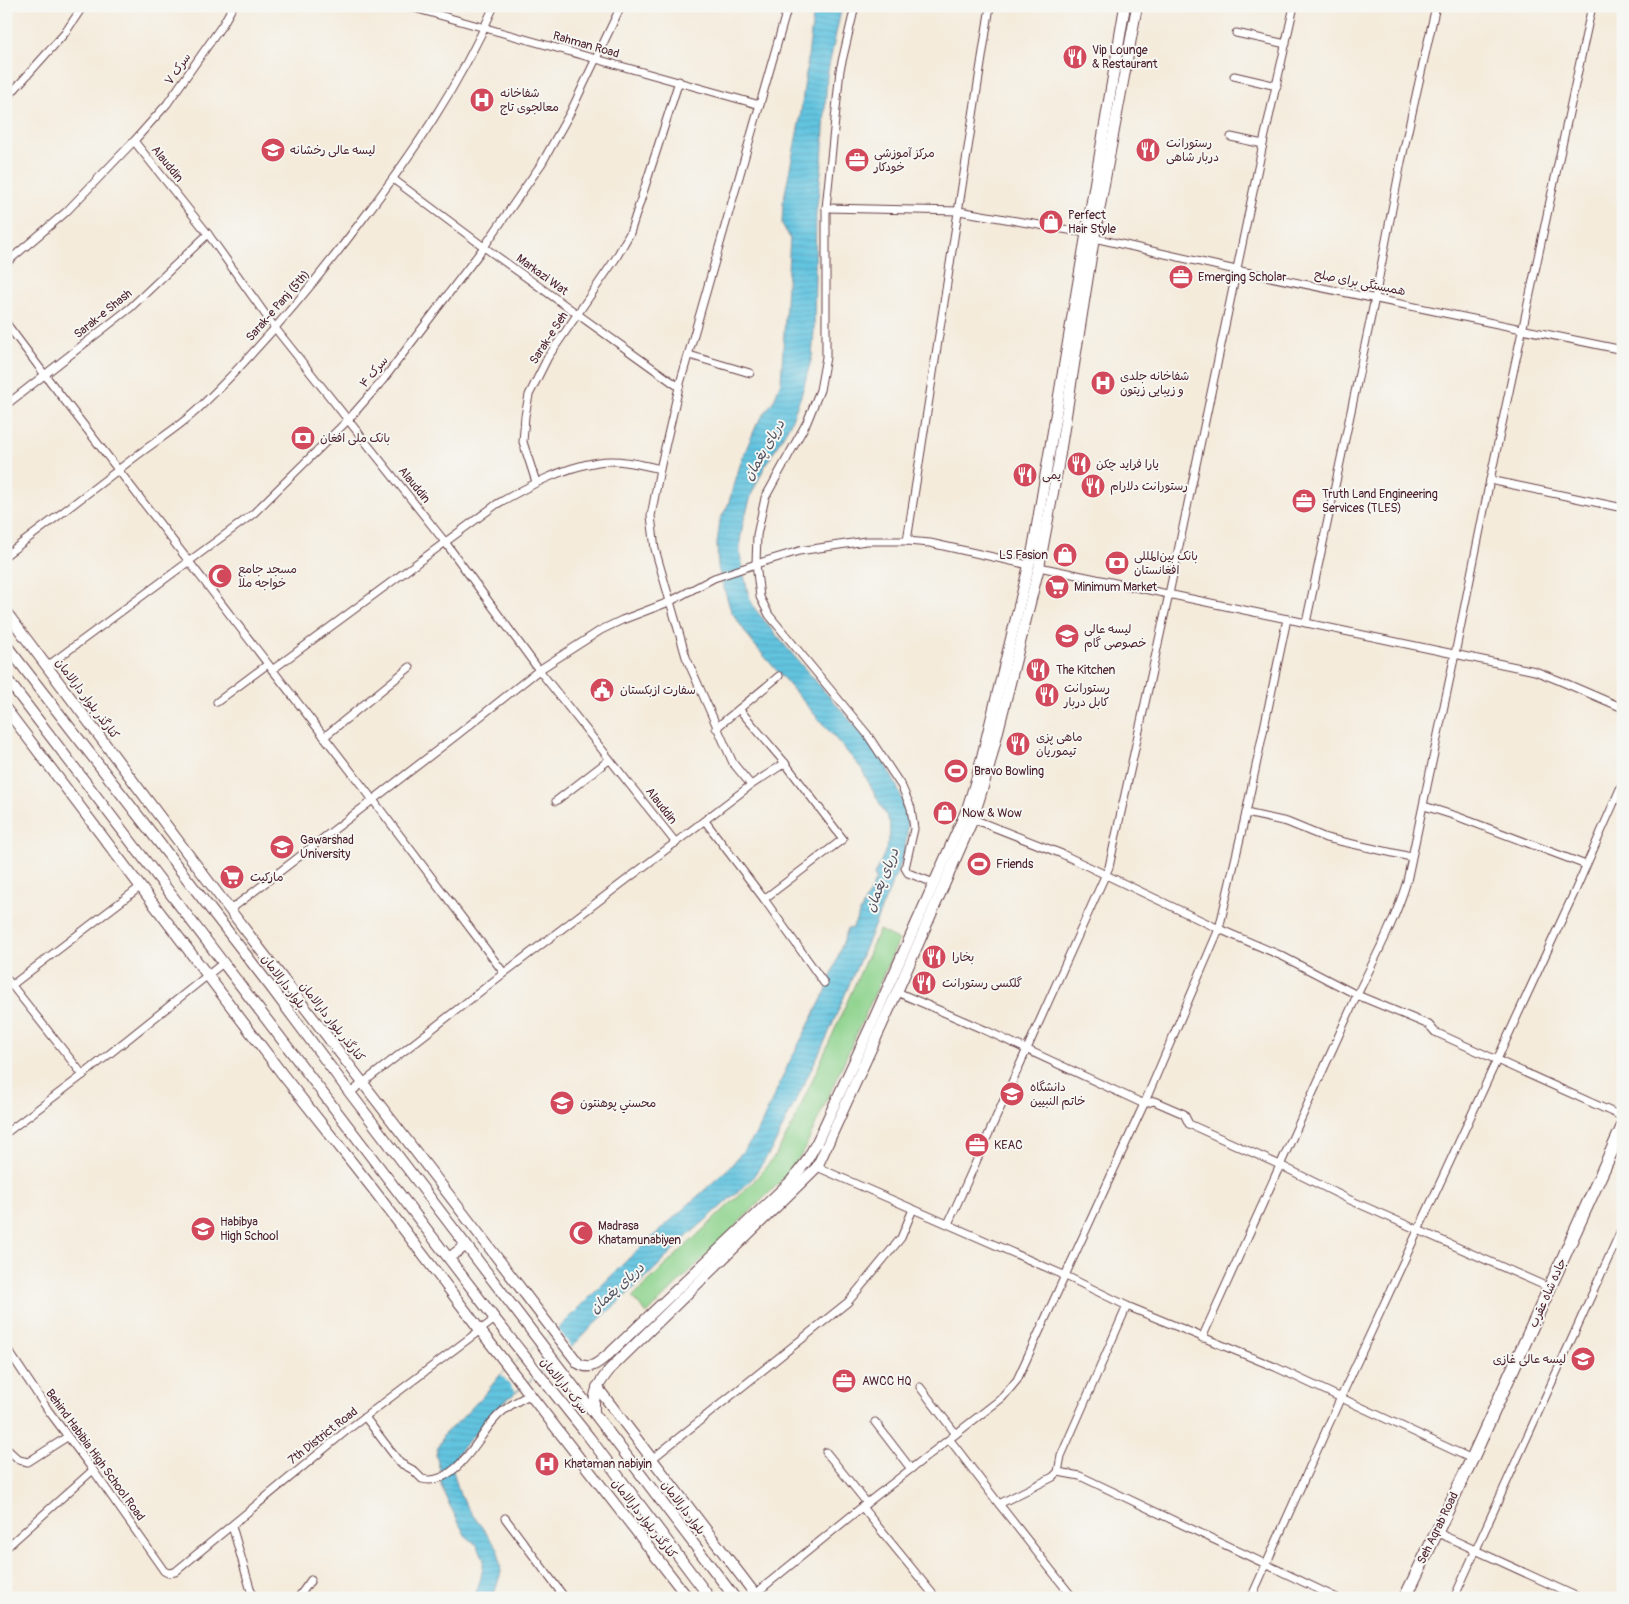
<svg xmlns="http://www.w3.org/2000/svg" width="1629" height="1604" viewBox="0 0 1629 1604" font-family="Pangolin,'Playpen Sans Arabic',sans-serif">
	<defs>
		<pattern id="water-rules" width="6" height="5" patternUnits="userSpaceOnUse" patternTransform="scale(1.25)"><rect width="6" height="5" fill="#62c4e0"/><path d="M0 2.5h6" fill="none" stroke="#57a8c0"/></pattern>
	</defs>
	<rect width="100%" height="100%" fill="#f6f6f2"/>
	<filter id="ink" filterUnits="userSpaceOnUse"><feTurbulence type="fractalNoise" baseFrequency=".02" numOctaves="2"/><feDisplacementMap in="SourceGraphic" scale="10" xChannelSelector="R" yChannelSelector="G"/><feConvolveMatrix kernelMatrix="1 2 1 2 8 2 1 2 1" color-interpolation-filters="sRGB"/></filter>
	<filter id="wash" filterUnits="userSpaceOnUse"><feTurbulence type="fractalNoise" baseFrequency=".0096" numOctaves="4" result="noise"/><feDisplacementMap in="SourceGraphic" scale="20" xChannelSelector="R" yChannelSelector="G"/><feGaussianBlur stdDeviation="1.12" result="paint"/><feColorMatrix in="noise" values="0 0 0 0 0 0 0 0 0 0 0 0 0 0 0 0 0 1.4 0 .05"/><feComposite in="paint" operator="in"/></filter>
	<g filter="url(#wash)">
		<rect width="100%" height="100%" fill="#f4ebdb"/>
		<path fill="#8ed38d" stroke="#6c795c" d="M879,930L899,940L805,1148L791,1171L647,1314L632,1297L753,1182L775,1156L791,1128Z"/>
		<path fill="url(#water-rules)" stroke="#567286" d="M816,6H842L827,75L822,164L816,214L814,331L812,357L801,396L790,424L764,468L752,493L743,523L740,541V554L746,584L749,597L755,609C776,635 797,660 819,685C850,721 887,755 903,802C910,820 907,839 903,858L827,1037L772,1149L751,1180L682,1241L654,1270L591,1327L572,1347L504,1402L461,1449L451,1464L460,1495L472,1514L498,1549L501,1572L493,1598H474L481,1578L484,1559L478,1546L465,1535L446,1498L441,1484V1474L436,1455L438,1447L444,1434L460,1420L483,1396L501,1374L558,1329L628,1259L730,1167L752,1140L760,1127L788,1065L826,991L848,928L852,929L876,879L874,875C882,859 893,840 889,821L861,768L752,642L731,611L718,568L717,544L720,520L728,505L742,459L757,424L774,400L781,382L790,238L782,224L783,203L800,119L813,17Z"/>
		<path fill="#f4ebdb" d="M558,1329L572,1347L515,1392L501,1374Z"/>
	</g>
	<g filter="url(#ink)">
		<g fill="none" stroke-linecap="round" stroke-linejoin="round">
			<defs>
				<g id="street">
					<path d="M407,6L760,105"/>
					<path d="M855,6L840,70L826,208V357L820,390L807,422L765,498L757,535L756,564L760,597L769,615L867,734L902,787L911,808L914,829L905,868L908,873L934,883"/>
					<path d="M1236,33L1286,44"/>
					<path d="M1234,76L1277,86"/>
					<path d="M6,99L65,33L83,6"/>
					<path d="M1231,137L1263,144"/>
					<path d="M134,141L208,234L275,328L445,542L539,670L676,843"/>
					<path d="M393,179L484,247L679,387"/>
					<path d="M826,208L959,211L1086,233"/>
					<path d="M1094,238L1236,270L1623,350"/>
					<path d="M6,263L66,212L134,141L167,104L223,24L233,6"/>
					<path d="M6,323L45,375L373,800L504,973"/>
					<path d="M689,355L750,373"/>
					<path d="M6,405L130,308L208,234"/>
					<path d="M1490,480L1623,508"/>
					<path d="M536,482L523,442L525,416L529,395L548,357L616,258L630,233L679,81"/>
					<path d="M907,541L990,6"/>
					<path d="M6,555C49,523 92,490 135,457C156,441 179,427 198,409C257,352 310,289 359,224C411,156 460,85 494,6"/>
					<path d="M1039,567L1535,671L1558,680L1623,708"/>
					<path d="M1306,623L1375,298L1401,162L1436,6"/>
					<path d="M46,667L253,514L348,420L383,380L484,247L542,163L570,113L621,6"/>
					<path d="M272,670L497,504C529,486 561,468 598,462C618,459 640,464 660,469"/>
					<path d="M217,702L268,664"/>
					<path d="M739,709L785,763L843,839L764,899"/>
					<path d="M716,728L779,676"/>
					<path d="M324,737L410,667"/>
					<path d="M751,785L733,763L686,657L655,549L651,516L660,469L679,387L788,6"/>
					<path d="M556,801L609,760"/>
					<path d="M1424,806L1456,816L1586,865"/>
					<path d="M1246,813L1287,822L1326,838L1411,857"/>
					<path d="M973,819L1062,854L1219,929L1282,956L1357,995L1429,1025L1435,1032L1623,1117"/>
					<path d="M705,821L764,899L824,983"/>
					<path d="M230,910L457,735L539,670L601,630L622,620L669,602L714,578L756,564L799,551L866,541H907L930,543L1029,565"/>
					<path d="M6,978L83,1075"/>
					<path d="M12,985L140,887"/>
					<path d="M897,992L987,1031L1144,1104L1154,1101L1184,1114L1189,1124L1280,1165L1350,1200L1550,1288"/>
					<path d="M350,1093L504,973L751,785L785,763"/>
					<path d="M6,1133L83,1075L223,963"/>
					<path d="M817,1167L1066,1276L1127,1306L1275,1367L1472,1459"/>
					<path d="M948,1224L1109,867L1169,594L1263,144L1294,6"/>
					<path d="M1202,1338L1357,995C1375,958 1395,921 1407,881L1455,654L1490,480L1592,6"/>
					<path d="M6,1347L48,1410L93,1470L164,1571L168,1573L175,1572L346,1431L495,1319"/>
					<path d="M920,1387L956,1434"/>
					<path d="M365,1417L400,1463L413,1470L422,1479C454,1487 477,1440 493,1421C503,1409 516,1401 530,1395"/>
					<path d="M875,1422L911,1469"/>
					<path d="M950,1440L999,1504L1073,1598"/>
					<path d="M6,1448L19,1460L28,1462L67,1437"/>
					<path d="M826,1452L867,1503"/>
					<path d="M652,1459L848,1302L901,1238L913,1209"/>
					<path d="M1058,1472L1080,1476L1337,1598"/>
					<path d="M999,1504L1053,1477L1058,1472L1061,1456L1127,1306"/>
					<path d="M862,1507L936,1598"/>
					<path d="M505,1518L565,1598"/>
					<path d="M232,1526L253,1598"/>
					<path d="M1436,1532L1580,1598"/>
					<path d="M6,1548L93,1470"/>
					<path d="M298,1598L311,1580"/>
					<path d="M750,1598L862,1507L1002,1398L1017,1380L1144,1104L1219,929L1246,813L1287,619"/>
					<path d="M1251,1598L1341,1397L1575,891L1623,782"/>
					<path d="M1454,1598L1623,1226"/>
				</g>
				<g id="secondary">
					<path d="M6,612L230,910L578,1363C591,1372 600,1361 610,1353L791,1181L806,1162L817,1142L873,1021L967,809L977,777L1033,549L1125,6"/>
					<path d="M6,645L270,986L350,1093L735,1598"/>
					<path d="M6,678L495,1319L589,1437L710,1598"/>
					<path d="M6,709L283,1075L373,1189L480,1330L688,1598"/>
					<path d="M449,1258L466,1245"/>
					<path d="M597,1387L758,1598"/>
					<path d="M594,1412C593,1392 598,1384 611,1368L817,1167L897,992L973,819L989,767L1039,567L1058,466L1094,238L1137,6"/>
				</g>
				<path id="highway" d="M1405,1598L1472,1459L1623,1126"/>
			</defs>
			<use href="#street" stroke="#643e45" stroke-width="9"/>
			<use href="#secondary" stroke="#643e45" stroke-width="12"/>
			<use href="#highway" stroke="#643e45" stroke-width="14"/>
			<use href="#street" stroke="#fff" stroke-width="7"/>
			<use href="#secondary" stroke="#fff" stroke-width="10"/>
			<use href="#highway" stroke="#fff" stroke-width="12"/>
		</g>
	</g>
	<defs>
		<symbol id="restaurant-disc" viewBox="-11 -11 22 22"><circle r="9.5" fill="#d1495b" stroke="#f6f6f2"/><path d="M-5-6h1v4h1v-4h1v4h1v-4h1v5L-1.5 .5V6h-2V.5L-5-1ZM5-6V6H3V1.5H1.5Q1.5-4 5-6Z" fill="#fff"/></symbol>
		<symbol id="hospital-disc" viewBox="-11 -11 22 22"><circle r="9.5" fill="#d1495b" stroke="#f6f6f2"/><path d="M-5-5h3v3.5h4V-5h3V5h-3V1.5h-4V5h-3Z" fill="#fff"/></symbol>
		<symbol id="school-disc" viewBox="-11 -11 22 22"><circle r="9.5" fill="#d1495b" stroke="#f6f6f2"/><path d="M0-5L7-2L0 1L-7-2ZM-4 1L0 2.5L4 1V4Q0 6-4 4Z" fill="#fff"/></symbol>
		<symbol id="office-disc" viewBox="-11 -11 22 22"><circle r="9.5" fill="#d1495b" stroke="#f6f6f2"/><path d="M-6-3h4V-5.5h4V-3h4V5H-6ZM-1-4.5V-3h2v-1.5ZM-6 0V1H6V0Z" fill="#fff"/></symbol>
		<symbol id="shop-disc" viewBox="-11 -11 22 22"><circle r="9.5" fill="#d1495b" stroke="#f6f6f2"/><path d="M-5-2.5h2.3a2.7 3.5 0 0 1 5.4 0H5L5.5 6h-11ZM-1.5-2.5h3a1.5 2.3 0 0 0-3 0Z" fill="#fff"/></symbol>
		<symbol id="bank-disc" viewBox="-11 -11 22 22"><circle r="9.5" fill="#d1495b" stroke="#f6f6f2"/><path d="M-6-4H6V4H-6ZM0-2.3a2.3 2.3 0 1 0 0 4.6a2.3 2.3 0 1 0 0-4.6Z" fill="#fff"/></symbol>
		<symbol id="mosque-disc" viewBox="-11 -11 22 22"><circle r="9.5" fill="#d1495b" stroke="#f6f6f2"/><path d="M3.5-4.9A6 6 0 1 0 3.5 4.9A5 5 0 1 1 3.5-4.9Z" fill="#fff"/></symbol>
		<symbol id="supermarket-disc" viewBox="-11 -11 22 22"><circle r="9.5" fill="#d1495b" stroke="#f6f6f2"/><path d="M-6-5.5h2.5l.6 2H6L4.5 2H-2.5L-4.4-4H-6ZM-1.5 3.2a1.3 1.3 0 1 0 .1 0ZM3 3.2a1.3 1.3 0 1 0 .1 0Z" fill="#fff"/></symbol>
		<symbol id="civic-disc" viewBox="-11 -11 22 22"><circle r="9.5" fill="#d1495b" stroke="#f6f6f2"/><path d="M-.6-6.5H3V-4.5H.6V-3L4-1V1h2V6H-6V1h2V-1L-.6-3ZM-1.2 2.5V6h2.4V2.5Z" fill="#fff"/></symbol>
		<symbol id="stadium-disc" viewBox="-11 -11 22 22"><circle r="9.5" fill="#d1495b" stroke="#f6f6f2"/><path d="M0-5a6.5 5 0 1 0 0 10a6.5 5 0 1 0 0-10ZM-3.5-1.8h7v3.6h-7Z" fill="#fff"/></symbol>
		<symbol id="university-disc" viewBox="-11 -11 22 22"><circle r="9.5" fill="#d1495b" stroke="#f6f6f2"/><path d="M0-5L7-2L0 1L-7-2ZM-4 1L0 2.5L4 1V4Q0 6-4 4Z" fill="#fff"/></symbol>
	</defs>
	<g fill-rule="evenodd">
		<use href="#restaurant-disc" x="1061" y="43" width="28" height="28"/>
		<use href="#hospital-disc" x="468" y="86" width="28" height="28"/>
		<use href="#school-disc" x="259" y="136" width="28" height="28"/>
		<use href="#restaurant-disc" x="1134" y="136" width="28" height="28"/>
		<use href="#office-disc" x="843" y="146" width="28" height="28"/>
		<use href="#shop-disc" x="1037" y="208" width="28" height="28"/>
		<use href="#office-disc" x="1167" y="263" width="28" height="28"/>
		<use href="#hospital-disc" x="1089" y="369" width="28" height="28"/>
		<use href="#bank-disc" x="289" y="424" width="28" height="28"/>
		<use href="#restaurant-disc" x="1065" y="450" width="28" height="28"/>
		<use href="#restaurant-disc" x="1011" y="461" width="28" height="28"/>
		<use href="#restaurant-disc" x="1079" y="472" width="28" height="28"/>
		<use href="#office-disc" x="1290" y="487" width="28" height="28"/>
		<use href="#shop-disc" x="1051" y="541" width="28" height="28"/>
		<use href="#bank-disc" x="1103" y="549" width="28" height="28"/>
		<use href="#mosque-disc" x="206" y="562" width="28" height="28"/>
		<use href="#supermarket-disc" x="1043" y="573" width="28" height="28"/>
		<use href="#school-disc" x="1053" y="622" width="28" height="28"/>
		<use href="#restaurant-disc" x="1024" y="656" width="28" height="28"/>
		<use href="#civic-disc" x="588" y="676" width="28" height="28"/>
		<use href="#restaurant-disc" x="1033" y="681" width="28" height="28"/>
		<use href="#restaurant-disc" x="1004" y="730" width="28" height="28"/>
		<use href="#stadium-disc" x="942" y="757" width="28" height="28"/>
		<use href="#shop-disc" x="931" y="799" width="28" height="28"/>
		<use href="#university-disc" x="268" y="833" width="28" height="28"/>
		<use href="#stadium-disc" x="965" y="850" width="28" height="28"/>
		<use href="#supermarket-disc" x="218" y="863" width="28" height="28"/>
		<use href="#restaurant-disc" x="920" y="943" width="28" height="28"/>
		<use href="#restaurant-disc" x="910" y="969" width="28" height="28"/>
		<use href="#university-disc" x="998" y="1080" width="28" height="28"/>
		<use href="#university-disc" x="548" y="1089" width="28" height="28"/>
		<use href="#office-disc" x="963" y="1131" width="28" height="28"/>
		<use href="#school-disc" x="189" y="1215" width="28" height="28"/>
		<use href="#mosque-disc" x="567" y="1219" width="28" height="28"/>
		<use href="#university-disc" x="1569" y="1345" width="28" height="28"/>
		<use href="#office-disc" x="830" y="1367" width="28" height="28"/>
		<use href="#hospital-disc" x="533" y="1450" width="28" height="28"/>
	</g>
	<g text-anchor="middle" dominant-baseline="central" stroke-width="4" stroke-linejoin="round" paint-order="stroke">
		<g font-size="12" fill="#4a1f2b" stroke="#f6f6f2">
			<text transform="translate(586 45) rotate(16)">Rahman Road</text>
			<text transform="translate(178 69) rotate(-55)">سرک ۷</text>
			<text transform="translate(167 164) rotate(51)">Alauddin</text>
			<text transform="translate(542 275) rotate(36)">Markazi Wat</text>
			<text transform="translate(1360 283) rotate(11)">همبستگی برای صلح</text>
			<text transform="translate(278 306) rotate(-49)">Sarak-e Panj (5th)</text>
			<text transform="translate(103 314) rotate(-39)">Sarak-e Shash</text>
			<text transform="translate(549 338) rotate(-57)">Sarak-e Seh</text>
			<text transform="translate(374 372) rotate(-50)">سرک ۴</text>
			<text transform="translate(414 485) rotate(51)">Alauddin</text>
			<text transform="translate(87 699) rotate(53)">کنارگذر بلوار دارالامان</text>
			<text transform="translate(661 806) rotate(52)">Alauddin</text>
			<text transform="translate(283 982) rotate(53)">بلوار دارالامان</text>
			<text transform="translate(332 1022) rotate(52)">کنارگذر بلوار دارالامان</text>
			<text transform="translate(1548 1293) rotate(-66)">جاده شاه عقرب</text>
			<text transform="translate(564 1386) rotate(51)">سرک دارالامان</text>
			<text transform="translate(323 1436) rotate(-38)">7th District Road</text>
			<text transform="translate(95 1455) rotate(54)">Behind Habibia High School Road</text>
			<text transform="translate(683 1508) rotate(53)">بلوار دارالامان</text>
			<text transform="translate(644 1519) rotate(52)">کنارگذر بلوار دارالامان</text>
			<text transform="translate(1438 1528) rotate(-64)">Seh Aqrab Road</text>
		</g>
		<g font-size="12" fill="#4a1f2b" stroke="#f6f6f2" text-anchor="start">
			<text x="1092" y="50">Vip Lounge<tspan x="1092" dy="14">&amp; Restaurant</tspan></text>
			<text x="500" y="93">شفاخانه<tspan x="500" dy="14">معالجوی تاج</tspan></text>
			<text x="1166" y="143">رستورانت<tspan x="1166" dy="14">دربار شاهی</tspan></text>
			<text x="290" y="150">لیسه عالی رخشانه</text>
			<text x="874" y="153">مرکز آموزشی<tspan x="874" dy="14">خودکار</tspan></text>
			<text x="1068" y="215">Perfect<tspan x="1068" dy="14">Hair Style</tspan></text>
			<text x="1198" y="277">Emerging Scholar</text>
			<text x="1120" y="376">شفاخانه جلدی<tspan x="1120" dy="14">و زیبایی زیتون</tspan></text>
			<text x="320" y="438">بانک ملی افغان</text>
			<text x="1096" y="464">یارا فراید چکن</text>
			<text x="1042" y="475">یمی</text>
			<text x="1110" y="486">رستورانت دلارام</text>
			<text x="1322" y="494">Truth Land Engineering<tspan x="1322" dy="14">Services (TLES)</tspan></text>
			<text x="1048" y="555" text-anchor="end">LS Fasion</text>
			<text x="1134" y="556">بانک بین‌المللی<tspan x="1134" dy="14">افغانستان</tspan></text>
			<text x="238" y="569">مسجد جامع<tspan x="238" dy="14">خواجه ملا</tspan></text>
			<text x="1074" y="587">Minimum Market</text>
			<text x="1084" y="629">لیسه عالی<tspan x="1084" dy="14">خصوصی گام</tspan></text>
			<text x="1056" y="670">The Kitchen</text>
			<text x="1064" y="688">رستورانت<tspan x="1064" dy="14">کابل دربار</tspan></text>
			<text x="620" y="690">سفارت ازبکستان</text>
			<text x="1036" y="737">ماهی پزی<tspan x="1036" dy="14">تیموریان</tspan></text>
			<text x="974" y="771">Bravo Bowling</text>
			<text x="962" y="813">Now &amp; Wow</text>
			<text x="300" y="840">Gawarshad<tspan x="300" dy="14">University</tspan></text>
			<text x="996" y="864">Friends</text>
			<text x="250" y="877">مارکیت</text>
			<text x="952" y="957">بخارا</text>
			<text x="942" y="983">گلکسی رستورانت</text>
			<text x="1030" y="1087">دانشگاه<tspan x="1030" dy="14">خاتم النبیین</tspan></text>
			<text x="580" y="1103">محسني پوهنتون</text>
			<text x="994" y="1145">KEAC</text>
			<text x="220" y="1222">Habibya<tspan x="220" dy="14">High School</tspan></text>
			<text x="598" y="1226">Madrasa<tspan x="598" dy="14">Khatamunabiyen</tspan></text>
			<text x="1566" y="1359" text-anchor="end">لیسه عالی غازی</text>
			<text x="862" y="1381">AWCC HQ</text>
			<text x="564" y="1464">Khataman nabiyin</text>
		</g>
		<g font-size="14" font-style="italic" fill="#515161" stroke="#f6f6f2">
			<text transform="translate(764 450) rotate(-60)">دریای پغمان</text>
			<text transform="translate(882 880) rotate(-68)">دریای پغمان</text>
			<text transform="translate(617 1288) rotate(-42)">دریای پغمان</text>
		</g>
	</g>
	<rect width="1629" height="1604" fill="none" stroke="#f6f6f2" stroke-width="25"/>
</svg>
